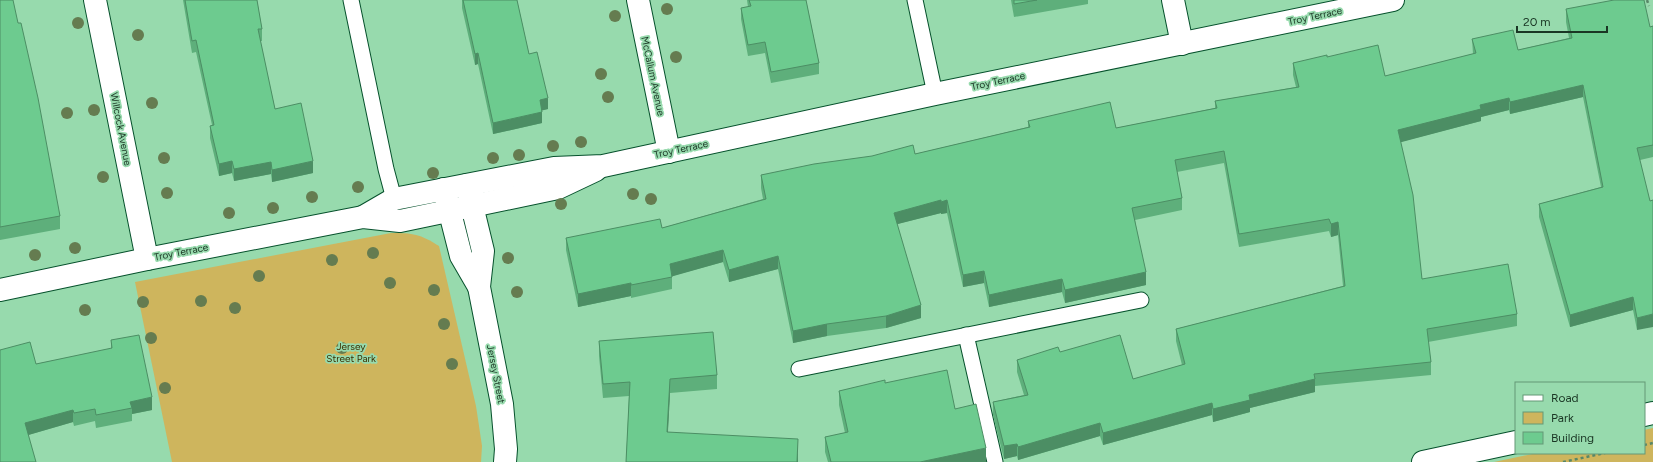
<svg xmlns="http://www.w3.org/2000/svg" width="1653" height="462" viewBox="0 0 1653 462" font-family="Figtree,sans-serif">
	<rect width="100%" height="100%" fill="#97daad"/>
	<g fill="#ceb55d">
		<path d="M391,233C413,233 420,234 439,246L476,406L482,446L481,462H172L135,282Z"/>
		<path d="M1653,428V462H1494L1537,453H1644V430Z"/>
	</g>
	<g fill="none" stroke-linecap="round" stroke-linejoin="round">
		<defs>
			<g id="lane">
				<path d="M351,0L386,169L394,199"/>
				<path d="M915,0L935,94"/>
				<path d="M966,335L995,462"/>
				<path d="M799,369L1141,300"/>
			</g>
			<g id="street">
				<path d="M95,0L147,259"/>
				<path d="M638,0L669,152"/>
				<path d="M1173,0L1182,44"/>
				<path d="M363,217L394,199L554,168L603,166L935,94L1393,0"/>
				<path d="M0,290L147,259L363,217L400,221L558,188L596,170"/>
				<path d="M1644,415L1653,413"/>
				<path d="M1423,462L1516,442"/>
			</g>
			<g id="secondary">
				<path d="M467,185L483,251L479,287L502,404L506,449L505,462"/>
				<path d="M444,189L461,256L479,287"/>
			</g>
		</defs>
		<use href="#lane" stroke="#06512c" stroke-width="17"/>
		<use href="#street" stroke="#06512c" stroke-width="24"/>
		<use href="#secondary" stroke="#06512c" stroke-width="24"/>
		<g stroke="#588768" stroke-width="2.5" stroke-dasharray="3 3" stroke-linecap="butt">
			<path d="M1647,0L1649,6"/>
			<path d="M1644,445L1653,443"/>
			<path d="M1563,462L1605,453"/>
		</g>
		<use href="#lane" stroke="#fff" stroke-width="15"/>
		<use href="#street" stroke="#fff" stroke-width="22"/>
		<use href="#secondary" stroke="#fff" stroke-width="22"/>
	</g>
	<g fill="#657c50">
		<circle cx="667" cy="9" r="6"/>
		<circle cx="615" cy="16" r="6"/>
		<circle cx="78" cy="23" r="6"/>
		<circle cx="138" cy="35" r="6"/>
		<circle cx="676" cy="57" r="6"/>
		<circle cx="601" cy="74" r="6"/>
		<circle cx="608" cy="97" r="6"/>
		<circle cx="152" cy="103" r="6"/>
		<circle cx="94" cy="110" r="6"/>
		<circle cx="67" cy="113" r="6"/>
		<circle cx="581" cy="142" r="6"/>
		<circle cx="553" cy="146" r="6"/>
		<circle cx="519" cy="155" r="6"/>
		<circle cx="164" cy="158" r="6"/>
		<circle cx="493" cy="158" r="6"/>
		<circle cx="433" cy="173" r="6"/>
		<circle cx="103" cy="177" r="6"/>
		<circle cx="358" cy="187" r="6"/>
		<circle cx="167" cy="193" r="6"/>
		<circle cx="633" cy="194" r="6"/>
		<circle cx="312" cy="197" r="6"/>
		<circle cx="651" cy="199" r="6"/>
		<circle cx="561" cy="204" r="6"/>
		<circle cx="273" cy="208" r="6"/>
		<circle cx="229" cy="213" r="6"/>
		<circle cx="75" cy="248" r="6"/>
		<circle cx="373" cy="253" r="6"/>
		<circle cx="35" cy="255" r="6"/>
		<circle cx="508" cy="258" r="6"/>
		<circle cx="332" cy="260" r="6"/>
		<circle cx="259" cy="276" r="6"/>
		<circle cx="390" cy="283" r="6"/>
		<circle cx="434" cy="290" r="6"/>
		<circle cx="517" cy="292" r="6"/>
		<circle cx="201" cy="301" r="6"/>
		<circle cx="143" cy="302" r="6"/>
		<circle cx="235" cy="308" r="6"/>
		<circle cx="85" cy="310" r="6"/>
		<circle cx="444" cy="324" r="6"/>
		<circle cx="151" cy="338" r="6"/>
		<circle cx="342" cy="348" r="6"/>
		<circle cx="452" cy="364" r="6"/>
		<circle cx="165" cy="388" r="6"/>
	</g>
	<g fill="#5eaf7b">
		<path d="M0,0L60,216V229L0,240Z"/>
		<path d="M183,0H257L262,29V41H260L275,109L313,173L272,182L271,174L234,181L232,173L219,176L210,138V126L212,125L196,52L192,53Z"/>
		<path d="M462,0H517L529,54L548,109L542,110V123L493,134L478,64L475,65L462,8Z"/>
		<path d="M747,0H806L819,63V74L771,83L765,53L748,56L741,19V8L748,7Z"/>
		<path d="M1011,0H1088V4L1014,17Z"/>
		<path d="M1566,9L1650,27L1653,26V157L1640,160L1637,330L1633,310L1570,327L1539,217V204L1601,187L1583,97L1510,114L1509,110L1481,117V121L1400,142L1422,279L1517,314V326L1428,342L1431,362V375L1315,386V392L1250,408V412L1213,422L1212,415L1103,445L1100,436L1018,460L1017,456L1004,459L993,415V402L1024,395L1017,372V360L1060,352L1133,379L1182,365L1176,341V329L1343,286L1338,235L1331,237L1329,231L1239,247L1224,163L1177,172L1182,198V210L1135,220L1146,285L1065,303L1062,292L989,307L984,283L963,287L947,213L941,214V213L897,224L921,318L886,328L827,336L793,343L778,269L729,282L723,262L672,276V289L631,298V296L578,307L566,250V238L662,228L763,199L761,188V175L915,154L1028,127V121L1116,128L1215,108V101L1296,87L1293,75V63L1327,57L1385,76L1473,54L1472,39L1518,50L1569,38L1566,22Z"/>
		<path d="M111,340L152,410L132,414V421L96,428L95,421L74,426L73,422L28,435L0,462L36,364L111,349Z"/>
		<path d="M599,341L717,375V389L670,393L668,432L798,454V462H626L629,396L603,398L599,356Z"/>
		<path d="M885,383L955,409L986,462H828L825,452V437L845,433L839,405V391Z"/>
	</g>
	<g fill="#4c8e64">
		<path d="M478,53V64L475,65V54Z"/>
		<path d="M1583,85V97L1510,114V102Z"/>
		<path d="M548,98V109L540,111V100Z"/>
		<path d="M1509,98V110L1481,117V121L1398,143V130L1480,105Z"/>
		<path d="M542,112V123L493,134V123Z"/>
		<path d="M232,161V173L219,176V164Z"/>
		<path d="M313,161V173L272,182V170Z"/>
		<path d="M271,162V174L234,181V169Z"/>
		<path d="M941,200V213L894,225V213Z"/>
		<path d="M947,200V213L941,214V202Z"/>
		<path d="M1338,222V235L1331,237V224Z"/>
		<path d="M723,250V262L670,277V264Z"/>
		<path d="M778,256V269L729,282V270Z"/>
		<path d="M984,271V283L963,287V275Z"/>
		<path d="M1146,272V285L1065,303V290Z"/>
		<path d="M1062,279V292L989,307V295Z"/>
		<path d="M631,283V296L578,307V294Z"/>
		<path d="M1633,297V310L1570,327V315Z"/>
		<path d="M921,305V318L886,328V316Z"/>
		<path d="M1653,314V327L1637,330V318Z"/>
		<path d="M827,324V336L793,343V331Z"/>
		<path d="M670,379V393L667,446V432Z"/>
		<path d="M1315,379V392L1250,408V412L1213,422V409L1249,395Z"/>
		<path d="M152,397V410L132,414V408L130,402Z"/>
		<path d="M1212,403V415L1103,445V433Z"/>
		<path d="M73,410V422L25,436V423Z"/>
		<path d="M1100,423V436L1018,460V447Z"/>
		<path d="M798,439V462H797Z"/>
		<path d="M1017,444V456L1004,459V446Z"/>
		<path d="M986,448V462H920Z"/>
	</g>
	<g fill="#6dcb8f" stroke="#4c8e64">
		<path d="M0,0H13L18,23H21L38,98L60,216L0,227Z"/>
		<path d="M185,0H257L262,29H258L275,109L301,103L313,161L272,170L271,162L234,169L232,161L219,164L210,126L214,125L196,40L192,41Z"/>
		<path d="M463,0H517L529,54L537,52L548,98L540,100L542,112L493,123L478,53L475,54Z"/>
		<path d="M749,0H806L819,63L771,72L765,42L748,45L741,8L751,6Z"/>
		<path d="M1014,0H1037L1014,4Z"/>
		<path d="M1614,0H1644L1650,27L1653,26V145L1637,148L1650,201L1653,200V314L1637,318L1633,297L1570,315L1539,204L1603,187L1583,85L1510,102L1509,98L1480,105L1481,109L1398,130L1413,195L1422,279L1508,264L1517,314L1427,329L1431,362L1314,374L1315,379L1249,395L1250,400L1213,409L1212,403L1103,433L1100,423L1018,447L1017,444L1004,446L993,402L1028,395L1017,360L1058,347L1060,352L1120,335L1133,379L1185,364L1176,329L1345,286L1338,222L1331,224L1329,219L1239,234L1224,151L1175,160L1182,198L1132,208L1146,272L1065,290L1062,279L989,295L984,271L963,275L947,200L941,202V200L894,213L921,305L886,316L827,324L793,331L778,256L729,270L723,250L670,264L672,277L631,285V283L578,294L566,238L660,219L662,228L766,199L761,175L814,164L872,156L913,145L915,154L1030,127L1028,121L1110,102L1116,128L1217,108L1215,101L1299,87L1293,63L1327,55V57L1378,45L1385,76L1476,53L1472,39L1513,30L1518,50L1572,38L1566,9Z"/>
		<path d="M713,332L717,375L670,379L667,432L798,439L797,462H626L630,382L603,384L599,341Z"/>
		<path d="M139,335L152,397L130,402L132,408L96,415L95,409L74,413L73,410L25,423L36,462H0V350L30,342L36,364L112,348L111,340Z"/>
		<path d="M947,370L955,409L976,404L986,448L920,462H831L825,437L848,432L839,391L885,380V383Z"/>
	</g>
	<g text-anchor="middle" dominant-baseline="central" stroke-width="3.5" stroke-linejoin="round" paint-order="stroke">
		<g font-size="10" fill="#1a3624" stroke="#97daad">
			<text transform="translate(1315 16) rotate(-12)">Troy Terrace</text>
			<text transform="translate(653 76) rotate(78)">McCallum Avenue</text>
			<text transform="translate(998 81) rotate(-12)">Troy Terrace</text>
			<text transform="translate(121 129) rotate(79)">Willcock Avenue</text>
			<text transform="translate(681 149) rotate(-12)">Troy Terrace</text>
			<text transform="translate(181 252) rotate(-11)">Troy Terrace</text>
			<text transform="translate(496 374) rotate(79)">Jersey Street</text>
		</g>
		<g font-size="10" fill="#3c3003" stroke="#97daad">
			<text x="351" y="346">Jersey<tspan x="351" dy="12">Street Park</tspan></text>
		</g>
	</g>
	<rect x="1515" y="382" width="130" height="72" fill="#97daad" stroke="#659876"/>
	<rect x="1523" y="395" width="20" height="6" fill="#ffffff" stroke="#659876"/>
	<text x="1551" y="402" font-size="12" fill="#1a3624">Road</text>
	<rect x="1523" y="412" width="20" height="12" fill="#ceb55d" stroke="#659876"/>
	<text x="1551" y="422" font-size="12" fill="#1a3624">Park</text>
	<rect x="1523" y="432" width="20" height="12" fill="#6dcb8f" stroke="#659876"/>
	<text x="1551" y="442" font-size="12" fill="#1a3624">Building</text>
	<path d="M1517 26v6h90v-6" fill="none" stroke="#1a3624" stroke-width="2"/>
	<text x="1523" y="26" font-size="12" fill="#1a3624" stroke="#97daad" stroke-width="3" paint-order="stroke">20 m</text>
</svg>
